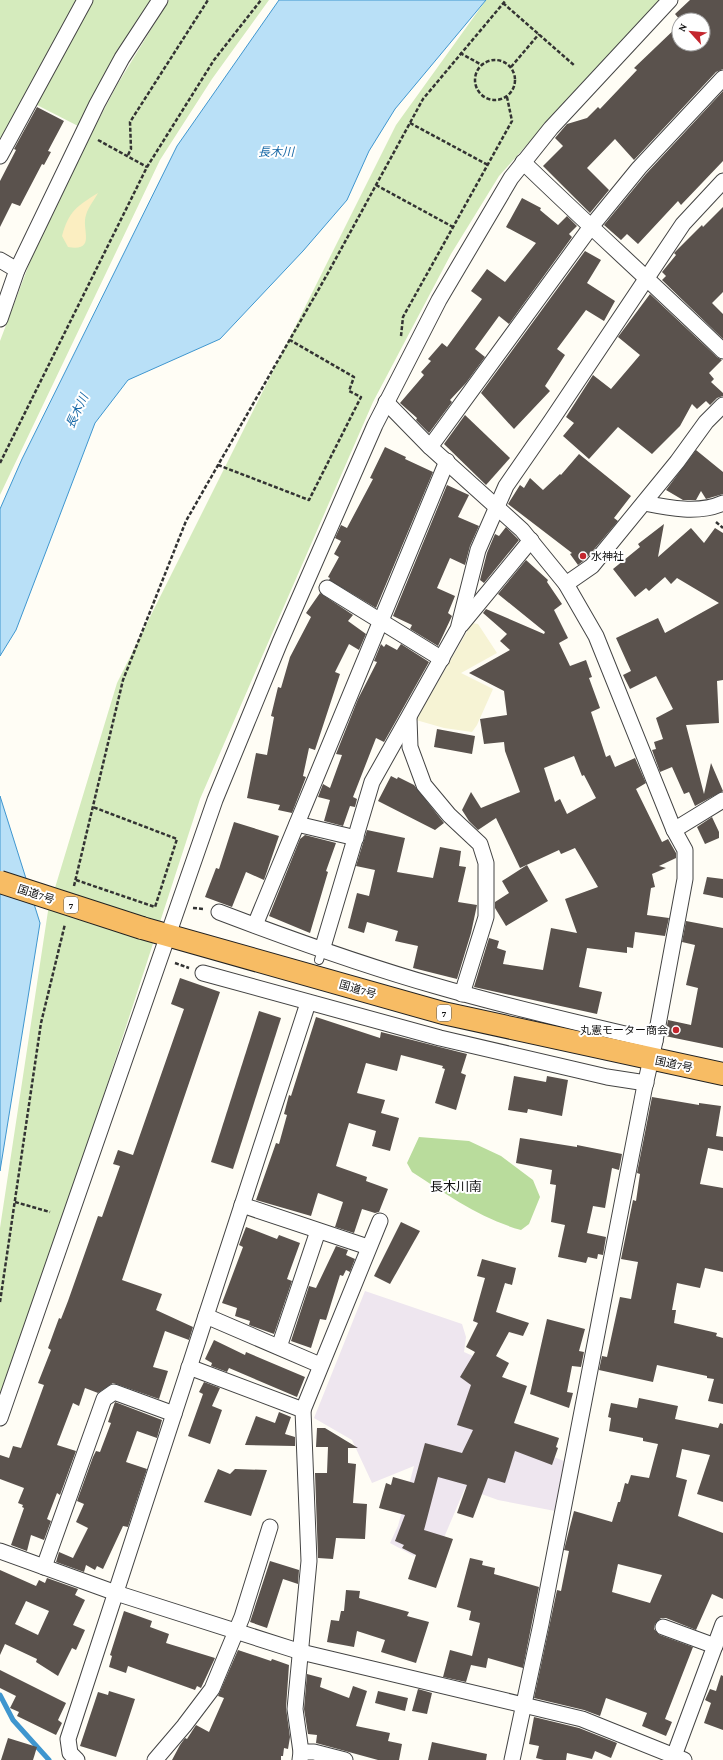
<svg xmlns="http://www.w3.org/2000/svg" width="723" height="1760" viewBox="0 0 723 1760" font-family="'Crimson Pro','Noto Sans JP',serif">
	<rect width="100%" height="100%" fill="#fffdf5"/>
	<path fill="#eee6ef" d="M365,1291L462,1324L466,1337L464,1352L502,1369L491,1433L564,1461L555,1511L498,1500L465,1488L440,1547L421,1543L414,1556L390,1543L398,1526L414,1466L372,1483L352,1440L314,1418Z"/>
	<path fill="#f6f3d4" d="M472,623L478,624L497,653L461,673L493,689L477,725L472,732L444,728L416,720Z"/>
	<g fill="#d5ebbd">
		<path d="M0,0H78L3,138L0,137Z"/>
		<path d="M93,0H155L80,127L35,104Z"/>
		<path d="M169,0H269L212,79L160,160L0,495V341L39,238L78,159L117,85Z"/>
		<path d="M486,0H660L580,85L499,176L451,254L373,402L200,799L68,1205L0,1405V1228L48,911L117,683L396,125Z"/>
	</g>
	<path fill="#b9dc9c" d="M419,1137L469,1141L501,1156L533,1180L540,1197L529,1224L521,1230C481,1219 446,1194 412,1172L407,1163Z"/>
	<path fill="#fbeec1" d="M98,193C94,200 88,208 86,215C81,229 97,252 68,247L62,236C69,211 77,206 98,193Z"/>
	<g fill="#b9e0f7" stroke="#3f96cf">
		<path d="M279,0H486L395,109L369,151L347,200L303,251L220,339L128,380L95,423L16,630L0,656V509L22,459L177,146Z"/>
		<path d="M0,796L40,923L0,1171Z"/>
	</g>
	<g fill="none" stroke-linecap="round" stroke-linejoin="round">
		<path stroke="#3f96cf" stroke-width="5" d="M0,1695L13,1720L49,1760"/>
	</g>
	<g fill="#5a524d" fill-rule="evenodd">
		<path d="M690,0H723V69L716,72L634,160L615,139L587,168L609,190L590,213L543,166L563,146L555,138L567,124L587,118L598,107L600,109L637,70L634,68L679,25V44H703V20H680L675,14Z"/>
		<path d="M723,91V161L681,205L678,201L638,244L627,234L621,240L604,225L646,174Z"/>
		<path d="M37,107L64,121L48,151L51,152L44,165L42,164L20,206L12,203L0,227V181L16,150L14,149Z"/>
		<path d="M522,198L541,208L540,210L558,225L567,216L577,226L569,234L572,237L509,324L499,316L475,349L485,357L466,383L450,400L452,402L429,433L416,420L417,418L400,403L424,375L421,372L431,361L428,359L442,343L447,347L482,299L471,291L487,269L505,282L536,243L506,227Z"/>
		<path d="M723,207V292L712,303L723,314V339L662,280L666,276L662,272L676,255L674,253L702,225L703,227Z"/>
		<path d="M585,251L601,260L587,283L615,301L604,321L586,310L557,349L565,355L545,386L550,391L514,429L481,393Z"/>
		<path d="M650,294L717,357L722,360L709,373L714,379L711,382L723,393V396L717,398L710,405L706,401L697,409L692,404L680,426L652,454L618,427L589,459L563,436L574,423L566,417L593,375L611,389L640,355L618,337Z"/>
		<path d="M465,415L510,458L486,485L444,444Z"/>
		<path d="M385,447L406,457L405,459L433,472L376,608L329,580L330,578L328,577L339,557L334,554L341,541L335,538L341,525L347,528L373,479L370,478Z"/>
		<path d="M696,450L723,472V494L706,499L701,491L696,500H683L666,490Z"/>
		<path d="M579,454L631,496L614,518L618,521L586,559L578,565L570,554L572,553L508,504L520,485L524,488L530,478L543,490L560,474L561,475Z"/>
		<path d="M447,485L469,495L458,517L479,526L470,546L465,565L450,558L437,588L455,596L448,613L452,616L438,646L410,629L412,625L393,616Z"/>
		<path d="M664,524L658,557L691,528L704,543L715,528L723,533V680L717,681L719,723L686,725L704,794L711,763L723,791L695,806L689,792L684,794L672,767L660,772L652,750L656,749L654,742L663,739L656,718L673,709L656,676L630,689L623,675L631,671L616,638L658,618L665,633L719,603L677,578L671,584L665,577L649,591L646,588L635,597L613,569L640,547L638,544Z"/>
		<path d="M506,527L519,540L484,583L480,580L487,553L495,534L499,536Z"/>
		<path d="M526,560L548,580L547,582L562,604L554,610L568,638L559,643L570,666L586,660L592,677L589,678L600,708L591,712L606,757L610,755L615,767L635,758L646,783L636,789L662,842L668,839L676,853V858L659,866L666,868L652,874L655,887L651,888L647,915L669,918L665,936L635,932L633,948L627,947V953L587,948L579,987L602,992L597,1014L474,987L489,938L499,941L497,948L506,951L503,964L543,970L551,928L577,933L565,899L598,887L575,848L561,854L559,850L520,868L496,818L478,830L469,821L462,810L471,792L481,808L520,792L505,751L504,742L484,744L480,719L507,715L504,691L469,673L510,650L500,641L507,634L483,613L486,609L544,634L545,632L498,594ZM574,756L582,776L584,775L596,798L567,814L560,799L555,802L544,768Z"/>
		<path d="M320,593L353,615L348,621L366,634L359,650L349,644L335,672L340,674L315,750L309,748L303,776L306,777L292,813L278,810L280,805L247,798L256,753L267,755L274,717L271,716L278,687L281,688L290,657L311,617L306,613Z"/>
		<path d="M381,644L384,647L386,644L397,650L401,644L429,662L384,742L376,738L353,797L357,799L355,807L350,806L343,826L324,821L330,800L318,797L323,784L330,788L342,755L336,754L358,699L377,662L374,661Z"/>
		<path d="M437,729L475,736L472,754L434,747Z"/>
		<path d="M391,776L397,779L398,777L414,785L444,823L435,830L378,801Z"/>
		<path d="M712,817L719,832V838L705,844L697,827Z"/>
		<path d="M234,822L279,836L264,880L246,872L232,907L205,897L216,868L219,869Z"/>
		<path d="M367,830L405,838L397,872L433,878L440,847L461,851L459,866L466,867L458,902L477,905L471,933L457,979L413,968L418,946L395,941L398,931L367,922L364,933L348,928L357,893L369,896L375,870L356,866Z"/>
		<path d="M305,835L336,843L326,871L328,872L310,933L269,916L300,839Z"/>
		<path d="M527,865L548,901L506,926L495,908V902L509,893L502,881Z"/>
		<path d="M707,877L723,879V898L703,894Z"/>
		<path d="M686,921L723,928V1048L665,1036L668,1020L691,1025L698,988L686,985L695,945L682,942Z"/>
		<path d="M180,978L220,992L122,1280L162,1294L156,1310L193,1327L189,1340L165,1331L153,1367L168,1371L159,1399L113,1383L98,1393L85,1388L79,1406L73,1403L57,1445L76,1451L60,1495L57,1493L47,1519L51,1521L44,1540L31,1535L27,1551L11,1545L24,1508L22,1507L23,1505L18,1503L24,1488L0,1479V1455L9,1458L13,1446L21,1448L44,1385L38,1383L51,1350L48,1348L59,1318L61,1319L68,1301L98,1216L102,1217L120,1166L113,1164L118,1150L133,1155L184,1009L171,1004Z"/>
		<path d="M259,1011L281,1018L233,1169L211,1162Z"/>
		<path d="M316,1017L380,1038L381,1032L467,1054L461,1073L466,1075L456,1110L435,1103L445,1069L442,1068L443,1066L401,1055L397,1071L366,1063L357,1093L385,1100L381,1113L399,1118L390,1151L372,1146L376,1131L349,1123L336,1166L367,1177L366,1181L388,1189L379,1212L375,1213L362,1209L354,1233L335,1227L343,1202L318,1193L311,1216L256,1200L276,1143L279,1144L287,1115L284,1114L289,1095L291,1096Z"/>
		<path d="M514,1076L546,1082L547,1076L568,1080L562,1116L528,1109L527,1113L508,1110Z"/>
		<path d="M652,1097L699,1105V1103L721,1106L716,1136L723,1137V1151L708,1148L700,1184L723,1188V1272L705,1268L700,1288L677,1283L672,1310H676L674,1323L717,1333L716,1336L723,1338V1404L708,1401L714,1379L707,1378V1376L657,1365L653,1382L599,1370L602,1356L607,1357L620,1297L631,1299L638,1262L621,1259L633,1200L636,1201L640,1174L637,1173Z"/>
		<path d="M520,1138L577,1147V1145L622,1154L619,1170L612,1168L605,1208L593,1206L587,1233L606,1237L603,1255L598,1254L597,1259L588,1257L586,1263L558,1257L565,1225L551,1222L556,1185L550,1184L552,1170L516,1163Z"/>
		<path d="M401,1222L420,1231L390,1284L374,1276Z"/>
		<path d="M246,1227L277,1239L279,1235L300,1243L287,1279L292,1281L274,1334L249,1325L250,1321L235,1316L237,1308L222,1303L243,1247L239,1245Z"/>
		<path d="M336,1246L348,1250L346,1255L355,1259L350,1272L346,1270L343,1276L340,1275L326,1320L320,1319L311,1348L291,1341L309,1286L316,1288Z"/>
		<path d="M482,1259L516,1268L512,1285L505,1283L496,1312L529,1323L523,1336L509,1332L496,1356L509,1363L502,1377L527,1386L514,1423L559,1438L556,1447L558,1448L552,1465L515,1451L505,1483L488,1478L473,1518L457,1513L467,1485L438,1477L424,1530L453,1539L436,1588L408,1579L416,1555L402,1548L404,1545L395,1541L405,1515L379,1508L386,1483L391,1485L393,1477L414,1483L425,1443L462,1453L473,1430L457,1425L471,1385L460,1377L475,1352L466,1347L478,1323L473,1321L485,1278L477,1276Z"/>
		<path d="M547,1319L585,1329L579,1351L584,1352L581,1367L572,1366L567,1392L573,1393L569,1408L530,1394Z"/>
		<path d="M214,1340L245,1355L246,1352L305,1377L297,1397L229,1368L227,1372L211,1366L212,1363L205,1359Z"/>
		<path d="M204,1382L220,1388L212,1406L222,1410L210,1444L188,1436L203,1394L199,1392Z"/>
		<path d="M639,1398L678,1406L675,1419L718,1428L720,1423L723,1424V1502L697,1494L710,1455L682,1449L676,1477L687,1480L678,1516L723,1533V1599L712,1594L696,1630L666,1618H661L655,1624L654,1629L660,1635L693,1647L665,1719L672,1722L666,1736L642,1726L647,1713L606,1698L600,1716L584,1710L534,1698L557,1590L561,1591L569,1551L564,1550L574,1511L612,1522L618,1502H620L625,1483L628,1484L631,1475L649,1478L658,1444L643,1441V1438L609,1431L611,1418L608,1417L611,1403L637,1408ZM618,1564L662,1575L650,1603L612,1592Z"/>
		<path d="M115,1402L162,1420L157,1438L137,1431L126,1462L147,1469L128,1527L123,1526L103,1569L97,1566L95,1570L86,1565L84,1572L56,1562L59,1552L73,1558L88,1528L76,1522L84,1504L77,1501L93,1457L96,1451L100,1452L111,1423L108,1422Z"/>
		<path d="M279,1412L291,1417L285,1434L295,1437V1446L245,1445L256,1416L275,1423Z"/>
		<path d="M317,1428H325L358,1448H348V1463L356,1464L353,1503L367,1504L365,1539L336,1538L333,1559L318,1558L315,1473H327L328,1447H316Z"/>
		<path d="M218,1469L230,1474L235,1469L267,1470L251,1516L204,1502Z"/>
		<path d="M470,1558L483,1561L482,1565L495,1568L494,1574L539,1587L523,1668L488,1658L486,1668L471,1665L466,1682L443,1677L450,1650L472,1656L480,1623L469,1620L471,1611L457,1607Z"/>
		<path d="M270,1561L299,1570L298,1584L283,1579L267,1628L250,1622Z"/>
		<path d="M0,1570L36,1586L39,1580L45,1583L47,1578L78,1589L75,1595L85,1600L73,1625L85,1630L76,1650L72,1648L58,1676L36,1662L37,1659L5,1644L0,1655ZM26,1601L49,1611L38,1635L15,1624Z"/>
		<path d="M346,1590L360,1591L359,1598L409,1612L407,1616L429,1622L416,1663L381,1652L385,1640L357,1631L354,1647L327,1642L331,1620L339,1621L341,1611H344Z"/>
		<path d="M124,1611L152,1621L150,1627L169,1634L166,1643L215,1658L201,1688L197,1686L195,1690L128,1666L126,1673L109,1667L112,1656L110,1655Z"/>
		<path d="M238,1650L271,1661L272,1659L289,1665L286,1708L290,1737L288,1749L284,1748L283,1756H281V1760H172L180,1745L185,1738L187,1739L196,1725L209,1732L224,1698L218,1696Z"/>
		<path d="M0,1670L66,1703L58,1720L62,1723L56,1735L17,1716L19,1712L10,1708L16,1696L0,1688Z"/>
		<path d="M307,1674L322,1678L320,1687L349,1698L353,1686L367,1691L356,1726L390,1733L388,1741L402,1744L399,1760H378L316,1743L317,1735L308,1734L304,1709Z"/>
		<path d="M721,1675L723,1676V1730L704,1723L711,1703L705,1700L710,1689L716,1691Z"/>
		<path d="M418,1689L432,1693L427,1714L412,1711Z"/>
		<path d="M109,1691L135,1699L116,1757L80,1746L98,1692L108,1695Z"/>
		<path d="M378,1691L408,1698L405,1711L375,1703Z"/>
		<path d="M534,1717L579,1728L617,1743L611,1758L595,1751L592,1759L567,1753L566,1760H544L536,1758L539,1746L529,1744Z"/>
		<path d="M8,1738L37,1747L33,1760H1Z"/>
		<path d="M432,1742L487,1754L486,1760H428Z"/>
	</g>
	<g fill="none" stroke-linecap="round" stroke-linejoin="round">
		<defs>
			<path id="service" d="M319,960L322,950"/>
			<g id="minor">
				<path d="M0,156L85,0"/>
				<path d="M523,162C589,226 657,287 723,351"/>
				<path d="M0,260L17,270"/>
				<path d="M0,319L17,270L97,104L122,58L160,0"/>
				<path d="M386,402L430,447L522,530L566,584L596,636L674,830L685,850V879L655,1041L644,1090L541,1624L512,1760"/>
				<path d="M430,447L590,228L639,168L723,78"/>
				<path d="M644,503C669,508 699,514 723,503"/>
				<path d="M566,584L592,566L677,462L706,422L723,405"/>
				<path d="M327,588L442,659"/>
				<path d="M461,625L531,540"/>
				<path d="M409,718L410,747L424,785L449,815L480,844L486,863V917L462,994"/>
				<path d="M297,824L356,838"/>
				<path d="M674,830L723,800"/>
				<path d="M219,912C290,939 362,965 436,986C508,1007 582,1024 655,1041"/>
				<path d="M255,925L447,461"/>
				<path d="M322,950L372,782L458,629L478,550L506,486L551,421L683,224L723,181"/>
				<path d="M203,973L440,1038L607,1077L646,1083"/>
				<path d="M242,1205L368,1247"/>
				<path d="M206,1316L320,1365"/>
				<path d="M279,1347L318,1231"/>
				<path d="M189,1367L303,1410L309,1561L295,1709L301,1752L300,1760"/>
				<path d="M303,1410L380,1221"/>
				<path d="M0,1418L215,800L280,642L375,425L439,300L511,178L551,128L670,0"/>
				<path d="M0,1551L116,1593L301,1652L582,1719L684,1760"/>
				<path d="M44,1567L104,1399L114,1392L174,1414"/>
				<path d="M663,1627L715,1646"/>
				<path d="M301,1752H314L345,1760"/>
				<path d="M674,1756L723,1624"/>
				<path d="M77,1760L70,1753L68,1739L308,1003"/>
				<path d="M155,1760L184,1726L212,1689L242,1617L270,1527"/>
			</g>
			<path id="trunk" d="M142,928L443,1013L723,1074"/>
		</defs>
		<use href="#service" stroke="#444" stroke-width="10"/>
		<use href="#minor" stroke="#444" stroke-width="17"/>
		<use href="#trunk" stroke="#222" stroke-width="24"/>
		<g stroke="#333" stroke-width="2.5" stroke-dasharray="4 2" stroke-linecap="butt">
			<path d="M503,3L575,66"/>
			<path d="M460,53L482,65"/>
			<circle cx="495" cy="80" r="20"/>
			<path d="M511,67L539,34"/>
			<path d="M410,123L488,165"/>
			<path d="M98,140L147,167"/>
			<path d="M128,155L131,149L130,122L208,0"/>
			<path d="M376,185L453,227"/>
			<path d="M401,336L403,317L512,121L507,97"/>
			<path d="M0,463L147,167L214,60L261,0"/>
			<path d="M218,465L309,500L361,397L349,391L354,377L290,340"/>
			<path d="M716,522L723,528"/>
			<path d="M76,880L155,907L177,839L93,807"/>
			<path d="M74,886L123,680L186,521L328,273L423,99L506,0"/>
			<path d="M193,908L204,909"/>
			<path d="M175,963L189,968"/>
			<path d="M15,1202L50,1212"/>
			<path d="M0,1302L41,1023L65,924"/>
		</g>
		<use href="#service" stroke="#fff" stroke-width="8"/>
		<use href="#minor" stroke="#fff" stroke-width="15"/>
		<use href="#trunk" stroke="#f7bc64" stroke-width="22"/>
		<defs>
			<path id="trunk-bridge" d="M0,882L142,928"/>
		</defs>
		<use href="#trunk-bridge" stroke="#222" stroke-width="24" stroke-linecap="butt"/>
		<use href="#trunk-bridge" stroke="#f7bc64" stroke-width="22"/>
	</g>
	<g fill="#c4262e" stroke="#fff" stroke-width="1.5">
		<circle cx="583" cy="556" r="4"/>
		<circle cx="676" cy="1030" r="4"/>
	</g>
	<g text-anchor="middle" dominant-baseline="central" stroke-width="4" stroke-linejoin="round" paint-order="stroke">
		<g fill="#fff" stroke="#585858" stroke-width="1">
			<rect x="64" y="897" width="14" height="16" rx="3"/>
			<rect x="437" y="1005" width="14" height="16" rx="3"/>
		</g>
		<g font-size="10" font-weight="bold" fill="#111">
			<text x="71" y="905">7</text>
			<text x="444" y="1013">7</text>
		</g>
		<g font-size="11" fill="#111" stroke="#fff" text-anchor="start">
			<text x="591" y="556">水神社</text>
			<text x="668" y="1030" text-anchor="end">丸憲モーター商会</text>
		</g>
		<g font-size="11" fill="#111" stroke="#fff">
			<text transform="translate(36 894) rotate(18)">国道7号</text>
			<text transform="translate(358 989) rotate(16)">国道7号</text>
			<text transform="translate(674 1064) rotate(12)">国道7号</text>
		</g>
		<g font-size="12" font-style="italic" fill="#1768a6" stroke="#fff">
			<text x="276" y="152">長木川</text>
			<text transform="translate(77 411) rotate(-65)">長木川</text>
		</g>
		<g font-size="13" fill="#111" stroke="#fff">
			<text x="456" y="1186">長木川南</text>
		</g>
	</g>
	<g transform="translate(691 32) rotate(297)"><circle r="19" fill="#ffffff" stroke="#a0a0a0"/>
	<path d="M0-3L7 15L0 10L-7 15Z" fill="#c4262e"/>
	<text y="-6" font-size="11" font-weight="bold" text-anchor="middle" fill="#111111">N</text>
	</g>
</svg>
